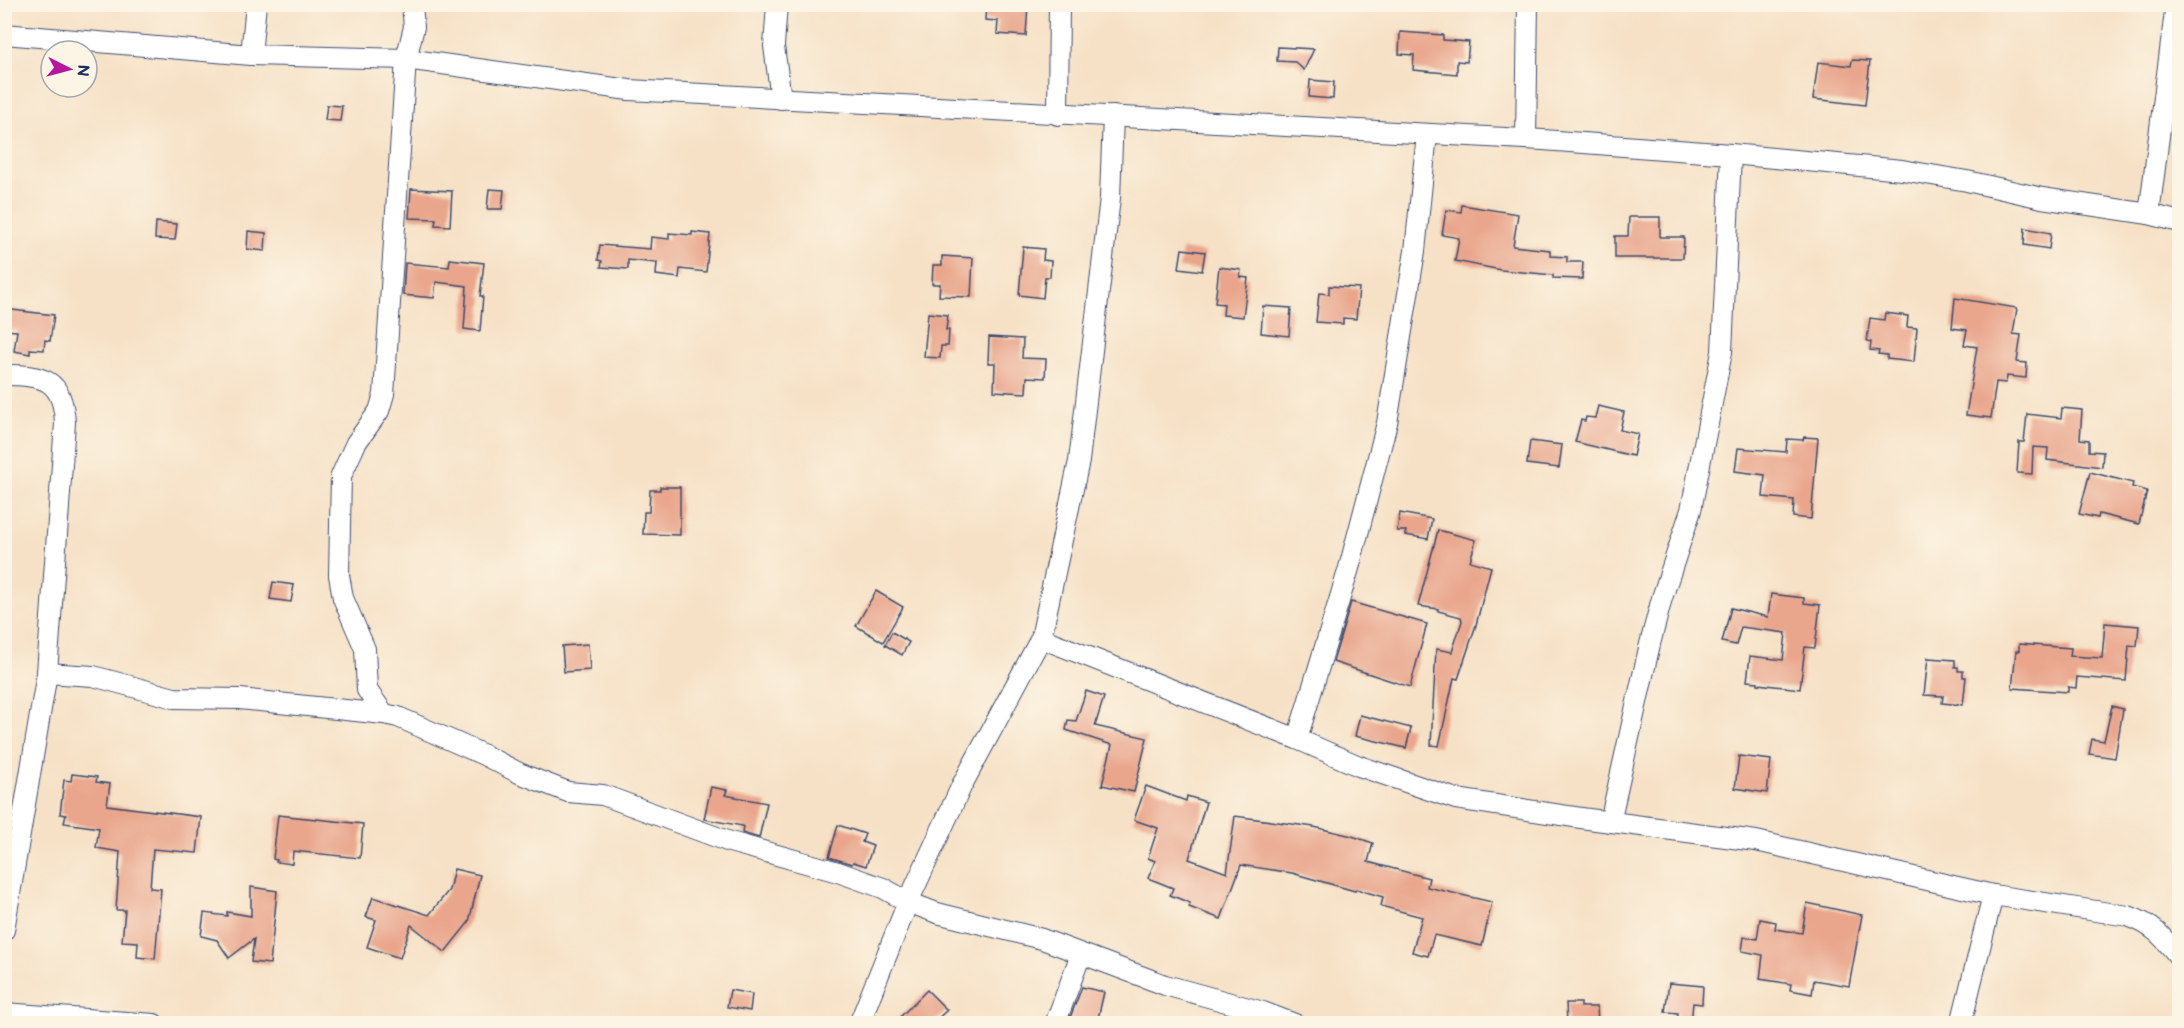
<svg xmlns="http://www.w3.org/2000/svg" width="2184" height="1028" viewBox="0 0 2184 1028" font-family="'Balsamiq Sans',sans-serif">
	<rect width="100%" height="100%" fill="#fcf5e5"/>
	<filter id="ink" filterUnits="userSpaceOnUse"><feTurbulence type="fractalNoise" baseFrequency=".0167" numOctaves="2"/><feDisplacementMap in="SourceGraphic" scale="12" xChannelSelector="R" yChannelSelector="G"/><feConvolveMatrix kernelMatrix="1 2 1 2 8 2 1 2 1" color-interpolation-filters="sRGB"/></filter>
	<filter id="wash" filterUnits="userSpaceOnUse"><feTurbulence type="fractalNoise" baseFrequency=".008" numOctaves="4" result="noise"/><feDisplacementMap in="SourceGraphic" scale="24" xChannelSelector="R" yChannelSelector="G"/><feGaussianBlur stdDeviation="1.35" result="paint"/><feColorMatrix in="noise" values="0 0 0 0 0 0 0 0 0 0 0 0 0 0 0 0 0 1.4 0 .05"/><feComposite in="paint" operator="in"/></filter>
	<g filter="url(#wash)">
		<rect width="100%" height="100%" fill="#f6e1c6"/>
		<g id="blocks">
			<g fill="#e9a68c">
				<path d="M986,4H1028L1026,36L997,34L998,21L985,20Z"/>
				<path d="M1400,32L1443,35V40L1469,42L1467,62L1457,61V74L1413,70L1414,55L1399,54Z"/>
				<path d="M1278,47L1314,49L1304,70L1295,62L1277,61Z"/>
				<path d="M1852,60L1870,61L1865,105L1813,99L1818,62L1851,66Z"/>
				<path d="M1310,80L1334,82L1333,99L1309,97Z"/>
				<path d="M327,105L342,106L340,121L325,120Z"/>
				<path d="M411,189L452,191L450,226L435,225L436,219L409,218Z"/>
				<path d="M489,189L504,190L502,209H487Z"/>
				<path d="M1462,205L1518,214L1513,246L1550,250V256L1567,257V262H1583L1582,279L1553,278V275L1501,270L1455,261L1459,238L1442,235L1446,210L1461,212Z"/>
				<path d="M1629,217H1660V237H1684L1683,258H1615V236H1628Z"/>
				<path d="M156,222L177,224L175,240L155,239Z"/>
				<path d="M2025,228L2051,233L2049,249L2024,245Z"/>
				<path d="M248,231L266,233L265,251L247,249Z"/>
				<path d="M692,232L710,234L706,272L680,269L679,278L656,275L657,263L628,260V269L601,267L602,261L598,260L600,245L650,249L651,237L669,239V233L692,235Z"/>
				<path d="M1023,247L1044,249L1043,260L1051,261L1050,277H1045L1043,298L1019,295Z"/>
				<path d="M1182,249L1205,252L1202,271L1179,268Z"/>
				<path d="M942,256L973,258L971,297L939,296L940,284H932L933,265H942Z"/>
				<path d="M450,259L484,263L480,296H483L480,331L464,329L467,286L436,282L434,298L403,295L405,263L449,267Z"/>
				<path d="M1219,267L1241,270L1240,277L1248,278L1243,317L1223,315L1224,304L1215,303Z"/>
				<path d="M1329,286L1359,288L1356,319L1343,318V324L1316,322L1319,293L1329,294Z"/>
				<path d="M1955,298L2017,308L2013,334L2021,335L2017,362L2027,363L2026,378L2007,376L2006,383L1996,382L1991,418L1966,415L1977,347L1964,345L1967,330L1952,328Z"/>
				<path d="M1263,306L1291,308L1289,336L1261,333Z"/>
				<path d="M4,309L54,315L50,341L45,340L44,350L30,349V354L14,351L17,331L4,330Z"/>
				<path d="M928,313L948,315L946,330H949L948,346H941L940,358L924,357Z"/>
				<path d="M1885,313L1908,316L1907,327L1917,328L1914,362L1887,359V355L1878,354L1879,351L1870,350L1871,342L1867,341L1870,318L1884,320Z"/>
				<path d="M989,337L1023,339L1022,358L1046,359L1045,378L1027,377L1026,393L994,391L995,363H988Z"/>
				<path d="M1598,406L1624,412L1620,430L1638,434L1633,456L1575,442L1581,420L1585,421L1586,417L1595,418Z"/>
				<path d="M2062,408L2082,410L2080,439L2089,440V451L2103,452L2102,467L2047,460L2048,448L2033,447L2032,474L2017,473L2019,442H2024L2027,414L2061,418Z"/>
				<path d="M1804,437L1818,438L1811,519L1793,517L1794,500L1763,497L1765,475L1735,471L1738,448L1786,452L1787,439L1803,440Z"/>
				<path d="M1530,441L1562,445L1559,468L1527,464Z"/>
				<path d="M2090,472L2133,483L2132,487L2147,491L2139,524L2099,514L2098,518L2079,514Z"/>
				<path d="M660,487H680V535L643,534L644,512H649L650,490H660Z"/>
				<path d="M1400,513L1432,519L1428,539L1405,535L1406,531H1397Z"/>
				<path d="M1438,530L1476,540L1470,561L1491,567L1476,625L1458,679L1454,678L1439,746L1431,745L1436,649L1452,652L1462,621L1461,617L1438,611V609L1418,606Z"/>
				<path d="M273,582L294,585L291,602L270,599Z"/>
				<path d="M876,591L903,607L883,642L856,626Z"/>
				<path d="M1771,594L1804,598V603L1820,605L1815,648L1805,647L1800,689L1758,684V682L1747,681L1750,656L1783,660L1786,633L1741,627L1736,645L1722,642L1731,608L1768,617Z"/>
				<path d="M1351,602L1427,624L1410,687L1333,662Z"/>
				<path d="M2105,623L2139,626L2137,646L2129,645L2126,681L2077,677L2076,688L2068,687V692L2012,688L2016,651H2019V644L2071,648L2070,656L2102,658Z"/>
				<path d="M892,632L909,642L902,655L885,645Z"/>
				<path d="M588,644L590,670L564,672L562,646Z"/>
				<path d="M1928,658L1955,660V667H1958V671H1963V677H1966L1963,705L1942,703L1943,696L1924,695Z"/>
				<path d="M1086,691L1104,697L1095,726L1147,738L1134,792L1102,785L1112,745L1066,730L1068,720L1076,721Z"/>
				<path d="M2112,706L2123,709L2115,758L2089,754L2092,739L2104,741Z"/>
				<path d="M1360,715L1411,728L1406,748L1355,736Z"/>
				<path d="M1739,756L1771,760L1767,793L1735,788Z"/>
				<path d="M72,774L97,777L96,782L110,784L107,805L201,817L197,853L153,849L150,888L161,889L155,959L137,957L138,942L122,941L125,910H116L120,852L96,848L99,828L64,823L66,815L60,814L64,780L71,781Z"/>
				<path d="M1146,786L1186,801L1187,796L1206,802L1189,859L1227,873L1235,816L1314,827L1352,836L1373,843L1368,862L1429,878L1427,887L1492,902L1482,946L1434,935L1428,956L1412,952L1422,917L1381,906L1383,897L1356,889L1355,891L1292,873L1241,865L1221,919L1189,907L1190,903L1170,895L1173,888L1148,878L1155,861L1148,858L1158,828L1134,820Z"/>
				<path d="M711,787L727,790L725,795L767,803L759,838L742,833L743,826L704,819Z"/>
				<path d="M278,815L363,824L360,858L293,851L292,864L276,862L277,860L273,859Z"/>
				<path d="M838,825L865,834L862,842L873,846L866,866L853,862L852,864L829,857Z"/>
				<path d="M454,869L480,875L469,922L445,952L411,925L400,958L367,947L376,920L366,917L373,897L429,915L449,890Z"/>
				<path d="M251,887L277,891L270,964L251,962L254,939L229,958L217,940L201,936L204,913L227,916V912L251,916Z"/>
				<path d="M1807,903L1862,915L1849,986L1814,980L1812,994L1790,990L1791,984L1760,979L1763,955L1742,951L1744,937L1757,939L1760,919L1776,922L1775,929L1802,933Z"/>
				<path d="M1669,983L1703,986L1702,1004L1693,1003L1691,1023L1677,1022L1678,1013L1665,1012Z"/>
				<path d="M1082,987L1104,992L1097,1023H1068Z"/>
				<path d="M730,990L752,994L750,1011L727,1007Z"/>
				<path d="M927,990L947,1010L933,1023H908L901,1016Z"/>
				<path d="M1566,1003H1581V1007H1597L1598,1023H1567Z"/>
			</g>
		</g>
	</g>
	<g filter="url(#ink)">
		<use href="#blocks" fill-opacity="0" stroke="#3c4a6e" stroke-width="1.5"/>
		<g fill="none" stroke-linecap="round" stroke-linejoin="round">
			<defs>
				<g id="minor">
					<path d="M777,4L774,46L781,99"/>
					<path d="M4,34L251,55L406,59L629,90L1543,140L1731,154L1902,170L1967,181L2042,198L2149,214L2180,222"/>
					<path d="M251,55L256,4"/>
					<path d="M1058,115L1059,4"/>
					<path d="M1526,139L1528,4"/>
					<path d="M2149,214L2176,4"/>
					<path d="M4,375C44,375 63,379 65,423L47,673L4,930"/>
					<path d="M1041,638L1297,739L1359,766L1456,799L1581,818L1756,841L1993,895L2128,916C2154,925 2163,937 2180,958"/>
					<path d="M47,673L93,676L174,698L240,699L384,714L398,717L484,755L519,773L568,792L603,795L730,842L838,872L883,888L908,902L937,913L1042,939L1165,985L1263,1012L1295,1024"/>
					<path d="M384,714L367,690L365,649L343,598L339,575L341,476L356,443L379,411L384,394L406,59L414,27L412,4"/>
					<path d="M1297,739L1349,568L1387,423L1415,251L1427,134"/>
					<path d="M1610,822L1650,644L1662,598L1691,510L1722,352L1731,154"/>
					<path d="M4,1013L154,1024"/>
					<path d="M859,1024L908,902L962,785L1041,638L1079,461L1110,198L1113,116"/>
					<path d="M1055,1024L1081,954"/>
					<path d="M1961,1024L1993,895"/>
				</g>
			</defs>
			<use href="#minor" stroke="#3c4a6e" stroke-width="22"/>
			<use href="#minor" stroke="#fff" stroke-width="20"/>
		</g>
	</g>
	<rect width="2184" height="1028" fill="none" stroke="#fcf5e5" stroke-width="24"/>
	<g transform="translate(69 69) rotate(96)"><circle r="28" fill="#fcf5e5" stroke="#a2a6af" stroke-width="1.5"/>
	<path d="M0-4.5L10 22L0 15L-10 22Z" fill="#b5179e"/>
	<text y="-9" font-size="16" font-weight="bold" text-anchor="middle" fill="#1b2f5e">N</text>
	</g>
</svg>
